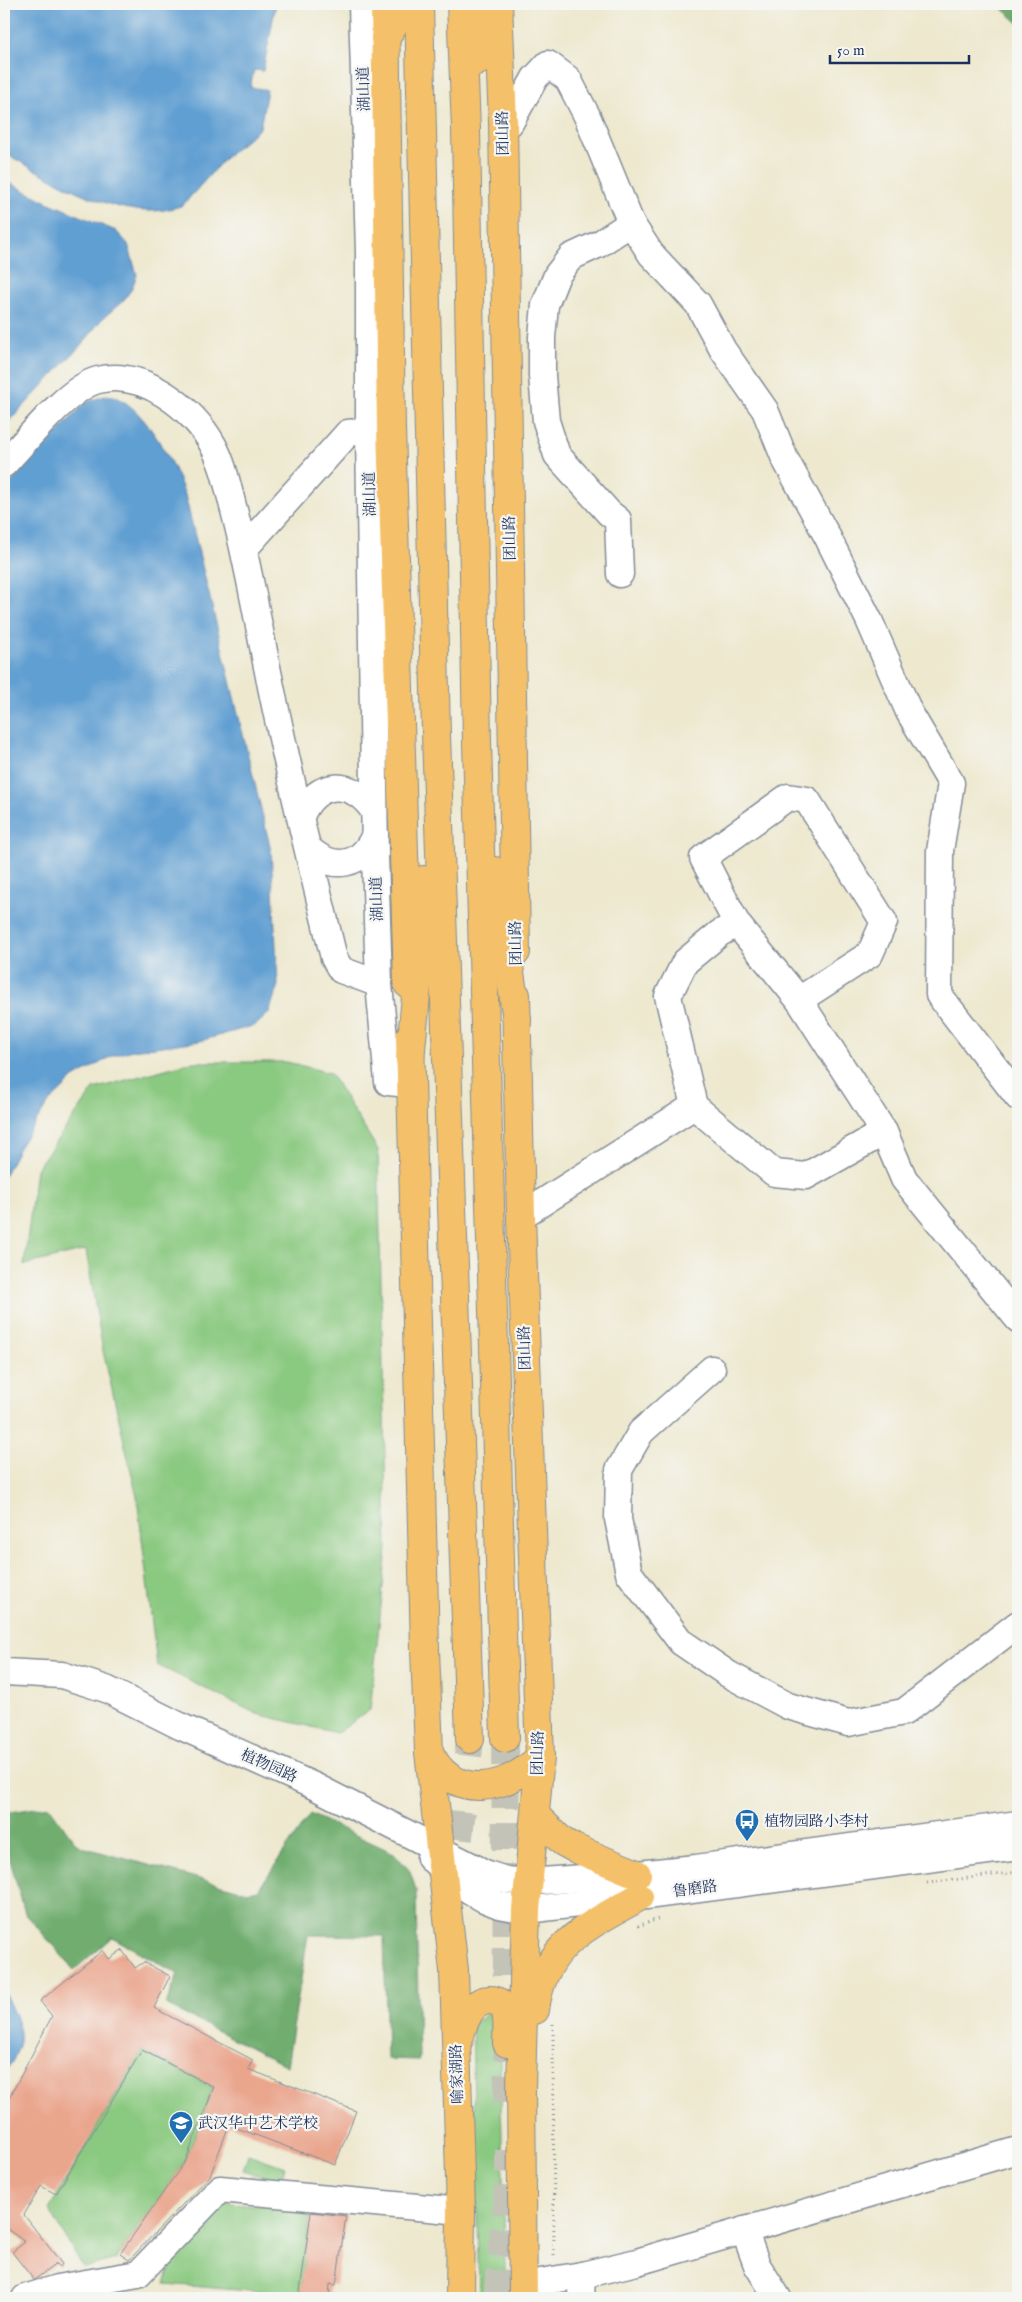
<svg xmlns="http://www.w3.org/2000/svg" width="1022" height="2302" viewBox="0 0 1022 2302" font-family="'IM FELL English','Noto Serif SC',serif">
	<rect width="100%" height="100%" fill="#f6f6f2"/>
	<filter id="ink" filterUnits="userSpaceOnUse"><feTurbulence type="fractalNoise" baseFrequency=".02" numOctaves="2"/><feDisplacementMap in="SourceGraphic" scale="10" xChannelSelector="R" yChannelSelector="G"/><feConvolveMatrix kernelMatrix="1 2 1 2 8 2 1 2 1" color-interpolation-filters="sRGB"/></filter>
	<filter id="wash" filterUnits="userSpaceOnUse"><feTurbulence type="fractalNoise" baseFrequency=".0096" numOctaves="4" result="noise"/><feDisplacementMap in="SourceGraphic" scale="20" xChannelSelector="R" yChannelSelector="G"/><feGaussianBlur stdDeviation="1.12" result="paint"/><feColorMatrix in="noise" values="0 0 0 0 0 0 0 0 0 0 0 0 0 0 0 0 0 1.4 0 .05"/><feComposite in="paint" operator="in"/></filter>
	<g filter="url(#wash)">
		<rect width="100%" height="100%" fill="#ede8ce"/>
		<g fill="#8ac980" stroke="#527c6f">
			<path d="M191,1062H287L330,1073L378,1150L387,1549L370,1710L337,1733L257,1714L157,1665L137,1497L103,1351L86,1250L24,1265L36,1169L94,1089Z"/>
			<path d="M489,2012L499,2019L506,2298H479L472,2025Z"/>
			<path d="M142,2050L213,2087L186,2160L120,2254L116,2259L83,2268L49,2209Z"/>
			<path d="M248,2154L285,2167L280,2183L243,2170Z"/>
			<path d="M221,2202L311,2210L300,2295L165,2284L179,2238Z"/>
		</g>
		<g fill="#6fad6e" stroke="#456e66">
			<path d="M998,4H1018V23Z"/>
			<path d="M49,1806L74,1841L82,1847L248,1892L258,1890L310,1814L394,1853L410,1871L416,1890L419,2060L387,2059L384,1936L308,1935L287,2066L166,2005L178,1974L112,1937L74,1970L25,1913L4,1839V1813Z"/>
		</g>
		<g fill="#619fd2" stroke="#3e6798">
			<path d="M4,4H276L263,71L254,70L250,87L267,90L260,128L225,158L183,205C125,228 54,179 4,153Z"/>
			<path d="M4,180L47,202L116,231L128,244L137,275L131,290L123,301L101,320L85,341L4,427Z"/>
			<path d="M107,395C141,398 175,466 185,495L271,850L278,985L269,1013L256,1025L200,1041L132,1050L112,1056L74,1078L49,1102L20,1146L4,1176V490L85,403Z"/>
			<path d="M4,1991C21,2032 30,2035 4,2075Z"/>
		</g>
		<g id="blocks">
			<g fill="#eaa58d">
				<path d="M103,1950L109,1959L122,1950L135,1968L144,1962L170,1976L154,2008L253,2060L248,2069L356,2111L335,2165L229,2125L210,2176L129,2260L120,2254L186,2160L214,2087L142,2050L56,2194L41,2186L24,2215L62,2264L60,2267L56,2264L34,2280L12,2252L25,2242L4,2227V2108L52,2016L40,2001Z"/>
				<path d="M311,2212L346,2216L336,2285L330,2284L329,2298H299Z"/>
			</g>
		</g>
	</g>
	<g filter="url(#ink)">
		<use href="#blocks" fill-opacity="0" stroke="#848c96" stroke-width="1"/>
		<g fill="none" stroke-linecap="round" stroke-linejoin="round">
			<g stroke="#c3c3b8" stroke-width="28" stroke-dasharray="28 14" stroke-linecap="butt">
				<path d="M505,1738L508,2105"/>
				<path d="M454,1881L470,1739"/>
				<path d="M497,2298L509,2181V2150"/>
			</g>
			<defs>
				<g id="minor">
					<path d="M362,4L369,252V430L375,856L379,984L388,1082L409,1084"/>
					<path d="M503,121L510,123L535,78L548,64L568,79L587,116L631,223L651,254L698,304L723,350L765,410L785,459L827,536L869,620L909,712L951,783L940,851L939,995L1018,1097"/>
					<path d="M4,464C26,441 69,387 98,380C143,369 193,408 213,445C224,465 228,488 234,510C247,560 256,611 266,662C286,762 310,860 334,958L341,970L379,984"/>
					<path d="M244,549L348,433L385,429"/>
					<path d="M620,574L618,520L609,513L557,455L546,421L542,376V337L545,305L557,275L571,257L599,244L631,223"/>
					<path d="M301,816C317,779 352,779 374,811"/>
					<path d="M308,848C333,872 362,867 375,834"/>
					<path d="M694,1106L774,1173L806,1176L884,1132L799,1000"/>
					<path d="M884,1132L904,1179L1018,1319"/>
					<path d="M521,1216L694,1106L668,996L685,962L720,933L737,924L703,858L788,797L807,800L884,922L870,954L799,1000L737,924"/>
					<path d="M712,1369L641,1432L619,1470L618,1519L629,1573L681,1642L728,1674L788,1706L848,1723L904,1712L1018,1624"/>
					<path d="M4,1672L62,1675L106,1689L182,1727L314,1786L487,1874L506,1880L528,1882L637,1874L696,1868L1018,1824"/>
					<path d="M430,1858L469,1890L484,1899L499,1905L526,1910L639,1897L1018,1847"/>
					<path d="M744,2230L757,2265L778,2298"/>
					<path d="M523,2285L582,2275L637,2262L1018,2150"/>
					<path d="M25,2298L57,2288L138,2274L220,2189L461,2211"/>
					<path d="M581,2298L582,2275"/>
				</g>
				<g id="major">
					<path d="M385,4L391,428L408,984"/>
					<path d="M498,4L503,121L516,952"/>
					<path d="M516,995L521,1216L540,1757L526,1910L521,2087L523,2298"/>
					<path d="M410,1037L425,1650L429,1752L454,1970L461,2211L460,2298"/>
					<path d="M429,1752C453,1802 507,1791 540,1757"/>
					<path d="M535,1815L563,1842L574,1848L637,1874"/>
					<path d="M535,2010C543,1944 587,1927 639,1897"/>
					<path d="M459,2039C463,2023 471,1999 491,2000C496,2000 501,2003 504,2008C509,2016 507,2033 507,2043"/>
				</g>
				<g id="highway">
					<path d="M419,4L436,734L470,1739"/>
					<path d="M461,4L466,130L477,742L505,1738"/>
					<path d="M385,38L407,4"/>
					<path d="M476,62L484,4"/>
					<path d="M495,871L517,1020"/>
					<path d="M410,1060L423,921V880"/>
				</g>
			</defs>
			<use href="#minor" stroke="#848c96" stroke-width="29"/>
			<use href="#major" stroke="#848c96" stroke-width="30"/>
			<use href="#highway" stroke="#848c96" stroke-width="30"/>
			<g stroke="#848c96" stroke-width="3" stroke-dasharray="1 4" stroke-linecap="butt">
				<path d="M927,1883L1018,1872"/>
				<path d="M638,1926L661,1918"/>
				<path d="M553,2024L554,2258"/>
			</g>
			<use href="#minor" stroke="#fff" stroke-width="26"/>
			<use href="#major" stroke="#f4c16a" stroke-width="28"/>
			<use href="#highway" stroke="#f4c16a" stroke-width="28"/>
		</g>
	</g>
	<defs>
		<symbol id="bus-pin" viewBox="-11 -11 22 30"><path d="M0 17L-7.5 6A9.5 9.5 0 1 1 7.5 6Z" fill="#1f6fb2" stroke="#f6f6f2"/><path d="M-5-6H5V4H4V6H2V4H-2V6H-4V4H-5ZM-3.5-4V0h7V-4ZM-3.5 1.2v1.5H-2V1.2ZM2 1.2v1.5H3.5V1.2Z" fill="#fff"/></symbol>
		<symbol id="university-pin" viewBox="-11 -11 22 30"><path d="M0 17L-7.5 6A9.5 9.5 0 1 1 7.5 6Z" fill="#1f6fb2" stroke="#f6f6f2"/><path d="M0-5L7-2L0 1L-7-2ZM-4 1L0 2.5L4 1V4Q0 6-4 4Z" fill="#fff"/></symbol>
	</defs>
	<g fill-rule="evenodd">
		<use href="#bus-pin" x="733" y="1807" width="28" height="38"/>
		<use href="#university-pin" x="167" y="2109" width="28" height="38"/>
	</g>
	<g text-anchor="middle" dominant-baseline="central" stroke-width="4.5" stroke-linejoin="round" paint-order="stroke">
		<g font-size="15" fill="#1b2f5e" stroke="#f6f6f2">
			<text transform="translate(364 89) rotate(-92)">湖山道</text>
			<text transform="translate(503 133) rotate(-91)">团山路</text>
			<text transform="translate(370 494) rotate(-91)">湖山道</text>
			<text transform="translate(510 538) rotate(-91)">团山路</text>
			<text transform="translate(377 899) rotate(-92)">湖山道</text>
			<text transform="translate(516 943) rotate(-91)">团山路</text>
			<text transform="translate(525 1348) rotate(-92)">团山路</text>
			<text transform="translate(538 1753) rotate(-89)">团山路</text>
			<text transform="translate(269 1766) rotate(24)">植物园路</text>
			<text transform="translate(695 1889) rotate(-8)">鲁磨路</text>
			<text transform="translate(457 2074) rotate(-92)">喻家湖路</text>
		</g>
		<g font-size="15" fill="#1b2f5e" stroke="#f6f6f2" text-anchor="start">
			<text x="764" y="1821">植物园路小李村</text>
			<text x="198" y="2123">武汉华中艺术学校</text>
		</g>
	</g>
	<rect width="1022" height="2302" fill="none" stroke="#f6f6f2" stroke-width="20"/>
	<path d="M830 55v8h139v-8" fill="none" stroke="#1b2f5e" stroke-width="2.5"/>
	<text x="837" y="55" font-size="15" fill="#1b2f5e" stroke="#f6f6f2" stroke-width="4" paint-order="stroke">50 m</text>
</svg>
